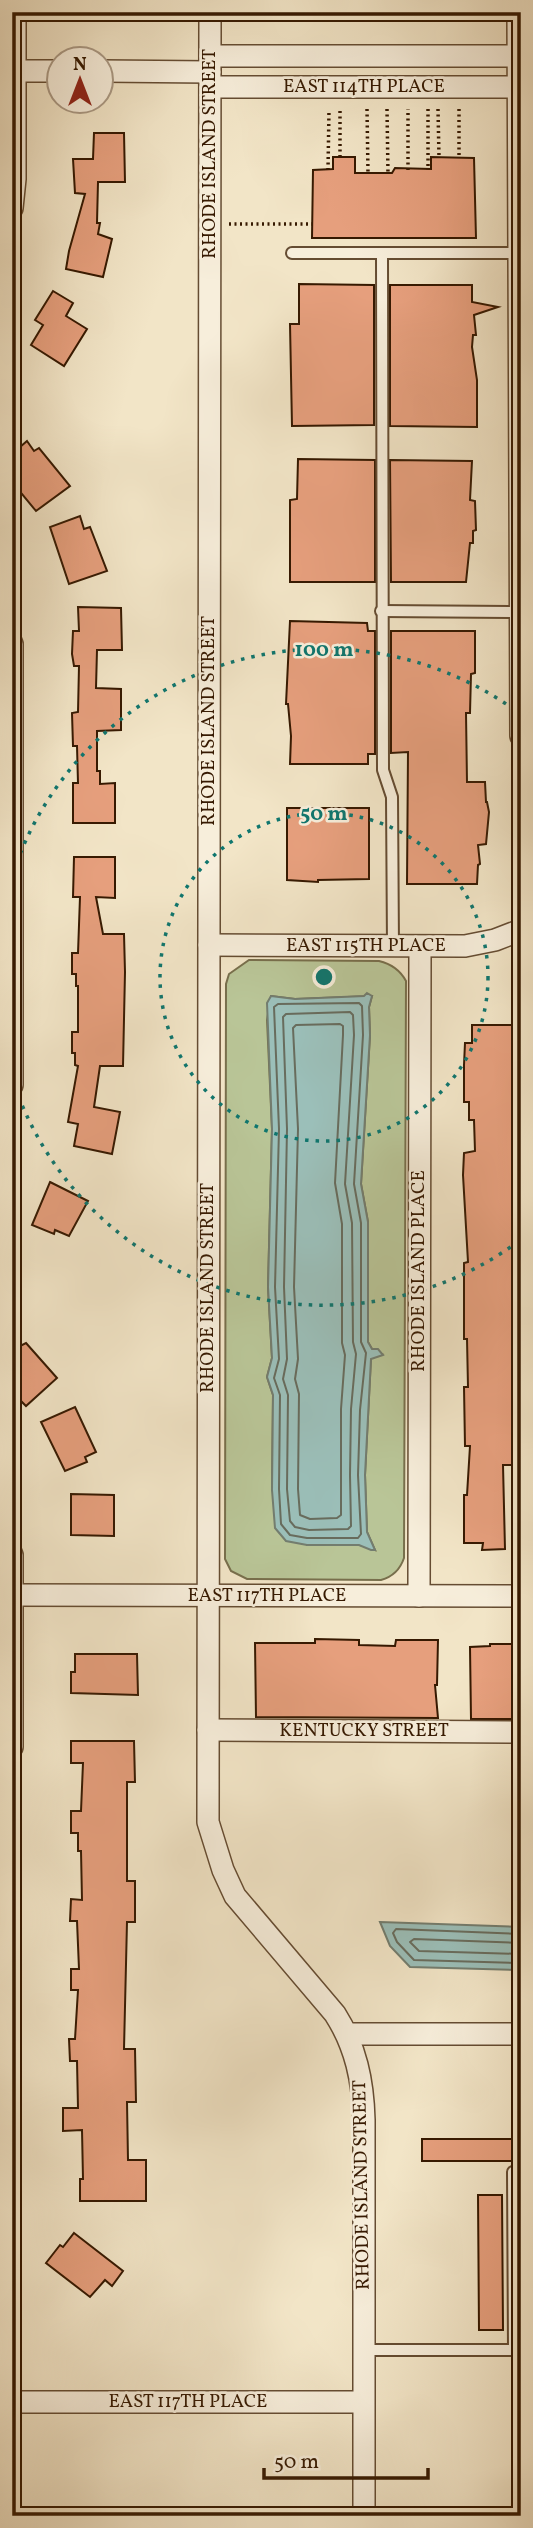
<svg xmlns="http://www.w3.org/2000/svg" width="533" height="2528" viewBox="0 0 533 2528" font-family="Vollkorn,serif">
	<rect width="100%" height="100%" fill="#f2e5c7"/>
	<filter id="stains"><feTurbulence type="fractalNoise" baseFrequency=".00286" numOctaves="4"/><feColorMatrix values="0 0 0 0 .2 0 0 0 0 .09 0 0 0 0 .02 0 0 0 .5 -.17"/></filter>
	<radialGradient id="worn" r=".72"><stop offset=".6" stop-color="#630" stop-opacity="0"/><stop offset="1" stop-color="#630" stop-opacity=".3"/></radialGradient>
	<path fill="#b9c597" stroke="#786f4c" stroke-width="2" fill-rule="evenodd" d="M249,960L379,961C392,964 400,970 406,981L404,1558C400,1570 392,1577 381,1580L247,1579L231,1571L225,1559L226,984L229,974ZM271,996L295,999L372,996L369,1007L370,1035L361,1184L368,1222V1342L372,1349L382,1354L371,1358L365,1475L367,1532L375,1550L360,1545H307L272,1490L273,1395L267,1377L272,1358L268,1287L272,1129L267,1020Z"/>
	<g fill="#9bbfb9" stroke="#737d6f" stroke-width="2">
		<path d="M367,993L372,996L369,1007L370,1035L361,1184L368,1222V1342L372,1349H378L383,1355L371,1359L365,1475L367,1532L375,1550H371L359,1545H307L286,1541L275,1528L272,1490L273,1395L267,1377L272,1358L268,1287L272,1129L267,1003L271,996L295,999L364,996Z"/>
		<path d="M380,1922L521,1927V1970L410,1967L390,1946Z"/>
	</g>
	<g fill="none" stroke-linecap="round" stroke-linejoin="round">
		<g stroke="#686c5d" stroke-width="2">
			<path d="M359,1003L362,1006L363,1035L354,1184L361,1223V1342L366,1353L360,1410L358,1475L361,1534L358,1538H307L290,1535L281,1524L279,1489L280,1395L274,1378L279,1359L275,1287L279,1129L274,1007L278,1004Z"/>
			<path d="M350,1012L353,1015L354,1035L345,1184L352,1223L353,1342L356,1354L351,1409L350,1475L351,1526L348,1529L309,1530L295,1527L290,1521L287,1489L288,1395L283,1379L287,1359L284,1287L287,1129L283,1017L286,1014Z"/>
			<path d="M340,1024L343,1026V1035L335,1183L342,1224V1343L345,1355L341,1409V1515L337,1518L310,1519L300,1515L298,1489L299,1394L295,1379L298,1359L294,1287L298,1129L293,1028L296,1025Z"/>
			<path d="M521,1934L396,1929L393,1933L397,1942L414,1960L521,1963"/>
			<path d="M521,1943L414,1939L410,1942L419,1951L521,1954"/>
		</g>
	</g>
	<g fill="#e69f7d" stroke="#361901" stroke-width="2">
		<path d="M94,133H124L125,182H98L97,223H100L98,234L112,239L103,277L66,269L69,251L85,194L75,193L73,159H93Z"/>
		<path d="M333,157H355V173H392L395,168L431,169V157L474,158L476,238H312L313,170L333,169Z"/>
		<path d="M299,284L374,285V425L292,426L290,324H299Z"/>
		<path d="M390,285H472V302L498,307L474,315L476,335H473L472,347L477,380V427L390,426Z"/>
		<path d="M53,291L73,303L66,316L87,329L64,366L31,345L43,325L35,320Z"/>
		<path d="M27,441L34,451L39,448L70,486L36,511L12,482V454Z"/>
		<path d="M298,459L375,460V582H290V500L297,499Z"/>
		<path d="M390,460L472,461L470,500L475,501L476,530L473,531V543H470L466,582H391Z"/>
		<path d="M80,516L84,529L90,527L107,571L69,584L50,527Z"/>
		<path d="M78,607L121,608L122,650H97L96,688L121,689V730L97,731V771H100V784L115,783V823H73V783H78L77,746H73L72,713L78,712L79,666H74L72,654L73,631H79Z"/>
		<path d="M290,621L367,623L368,631H375V754H368V764H290L291,736L288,704H286Z"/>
		<path d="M391,631H475V673L471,674L470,713H466L467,782H485L486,802H487L489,812L486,844L478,845L480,864L478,865L477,884H407L408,752L391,753Z"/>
		<path d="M287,808H369V879L318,880V882L287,880Z"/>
		<path d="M74,857H115V898L96,897L103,934H124L125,972L123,1066H100L94,1107L120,1112L112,1154L74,1146L78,1124L68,1122L78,1066L75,1065V1053H72V1032H78V986H76V974H72V953H78L80,897H73Z"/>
		<path d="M472,1025H521L519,1299H521V1465H503L505,1549L482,1550L483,1543H464V1495H467L470,1446H465L464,1387H468L467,1339H464V1263L468,1262L463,1175L464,1153L475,1151L474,1120H469V1102H464V1065L465,1043H472Z"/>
		<path d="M50,1182L88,1201L69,1236L55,1230L54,1234L32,1225Z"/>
		<path d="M26,1343L57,1378L26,1406L12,1392V1350Z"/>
		<path d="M75,1407L96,1452L85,1457L87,1462L65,1471L41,1422Z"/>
		<path d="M71,1494L114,1495V1536L71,1535Z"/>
		<path d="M315,1639L359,1640V1645L395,1646L396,1640H438L437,1685H435L438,1718L256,1717L255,1643H315Z"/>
		<path d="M490,1644H521V1719H471L470,1647L490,1646Z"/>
		<path d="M75,1654H137L138,1695L71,1693V1672H75Z"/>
		<path d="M71,1741H134L135,1782H127V1881H135V1922H127L124,2049H135L136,2102H127L128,2160H146V2201H80V2179H83L82,2130L63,2131V2108H78L77,2061H70L69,2039H75L78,1990H71V1969H79L77,1921H70L71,1899L82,1900L81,1851H78V1833H71V1811H81L83,1763H71Z"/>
		<rect x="422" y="2139" width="99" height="22"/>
		<path d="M478,2195H502L503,2330H479Z"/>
		<path d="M74,2233L123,2271L112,2286L105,2280L90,2297L46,2263L60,2245L63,2247Z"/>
	</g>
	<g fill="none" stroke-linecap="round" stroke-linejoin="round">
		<defs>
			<g id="lane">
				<path d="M292,253H382"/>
				<path d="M381,611L520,612"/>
				<path d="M393,947L392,797L383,770L382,253H520"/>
				<path d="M364,2350H514L513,2172H521"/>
			</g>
			<g id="street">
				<path d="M210,12L208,1822L223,1870L235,1896L335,2014C356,2047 363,2081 364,2120V2516"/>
				<path d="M518,12L521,736"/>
				<path d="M210,56H518"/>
				<path d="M15,71H60"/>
				<path d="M102,71L210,72"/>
				<path d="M210,87H518"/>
				<path d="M12,208L15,179V12"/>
				<path d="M12,644V1085"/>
				<path d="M209,945L465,946L495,940L521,930"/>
				<path d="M12,1555V1747"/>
				<path d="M13,1595L521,1596"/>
				<path d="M419,1596L420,947"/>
				<path d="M208,1730L521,1732"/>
				<path d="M347,2034H521"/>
				<path d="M12,2402H363"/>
			</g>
		</defs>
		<use href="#lane" stroke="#654c32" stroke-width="14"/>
		<use href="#street" stroke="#654c32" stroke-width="24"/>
		<g stroke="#361901" stroke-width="3.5" stroke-dasharray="2 3.5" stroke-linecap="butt">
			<path d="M367,109L368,173"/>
			<path d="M387,109L388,174"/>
			<path d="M428,109V170"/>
			<path d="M438,109L439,157"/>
			<path d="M459,109V157"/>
			<path d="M340,157V110"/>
			<path d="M328,170L329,110"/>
			<path d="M408,170V109"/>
			<path d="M229,224H312"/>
		</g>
		<use href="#lane" stroke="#f7eedb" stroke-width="10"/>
		<use href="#street" stroke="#f7eedb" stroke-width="21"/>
	</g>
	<g fill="none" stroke="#0f766e" stroke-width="3.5" stroke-dasharray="3.5 7">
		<circle cx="324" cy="977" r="164"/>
		<path d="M519 1241A328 328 0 0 1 13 1081M13 873A328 328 0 0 1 519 713"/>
	</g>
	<g text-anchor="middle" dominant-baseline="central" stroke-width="5" stroke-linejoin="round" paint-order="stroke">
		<g font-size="19" fill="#361901" stroke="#f7eedb">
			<text x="364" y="87">EAST 114TH PLACE</text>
			<text transform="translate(210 154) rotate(-90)">RHODE ISLAND STREET</text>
			<text transform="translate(209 721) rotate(-90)">RHODE ISLAND STREET</text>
			<text x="366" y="946">EAST 115TH PLACE</text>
			<text transform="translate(419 1271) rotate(-90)">RHODE ISLAND PLACE</text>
			<text transform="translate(208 1288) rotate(-90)">RHODE ISLAND STREET</text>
			<text x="267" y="1596">EAST 117TH PLACE</text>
			<text x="364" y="1731">KENTUCKY STREET</text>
			<text transform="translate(362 2185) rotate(-91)">RHODE ISLAND STREET</text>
			<text x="188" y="2402">EAST 117TH PLACE</text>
		</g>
	</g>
	<circle cx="324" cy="977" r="10" fill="#0f766e" stroke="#f7eedb" stroke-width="3.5"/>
	<g font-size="21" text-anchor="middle" font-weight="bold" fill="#0f766e" stroke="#f7eedb" stroke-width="5" stroke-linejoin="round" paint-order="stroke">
		<text x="324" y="656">100 m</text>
		<text x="324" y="820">50 m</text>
	</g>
	<rect width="533" height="2528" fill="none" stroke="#f2e5c7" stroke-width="42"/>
	<rect x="14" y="14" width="505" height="2500" fill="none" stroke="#361901" stroke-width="3.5"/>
	<rect x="21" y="21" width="491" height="2486" fill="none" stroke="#361901" stroke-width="2"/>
	<g transform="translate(80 80)"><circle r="33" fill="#f7eedb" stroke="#aa9984" stroke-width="2"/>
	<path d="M0-5L12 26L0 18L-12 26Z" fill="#8f2418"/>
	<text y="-10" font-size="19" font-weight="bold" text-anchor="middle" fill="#361901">N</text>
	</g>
	<path d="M264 2468v10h164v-10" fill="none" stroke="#361901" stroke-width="3.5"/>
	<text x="274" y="2468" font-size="21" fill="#361901" stroke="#f7eedb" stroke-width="5" paint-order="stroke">50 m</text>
	<rect width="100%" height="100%" filter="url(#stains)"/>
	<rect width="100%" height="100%" fill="url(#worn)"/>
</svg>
